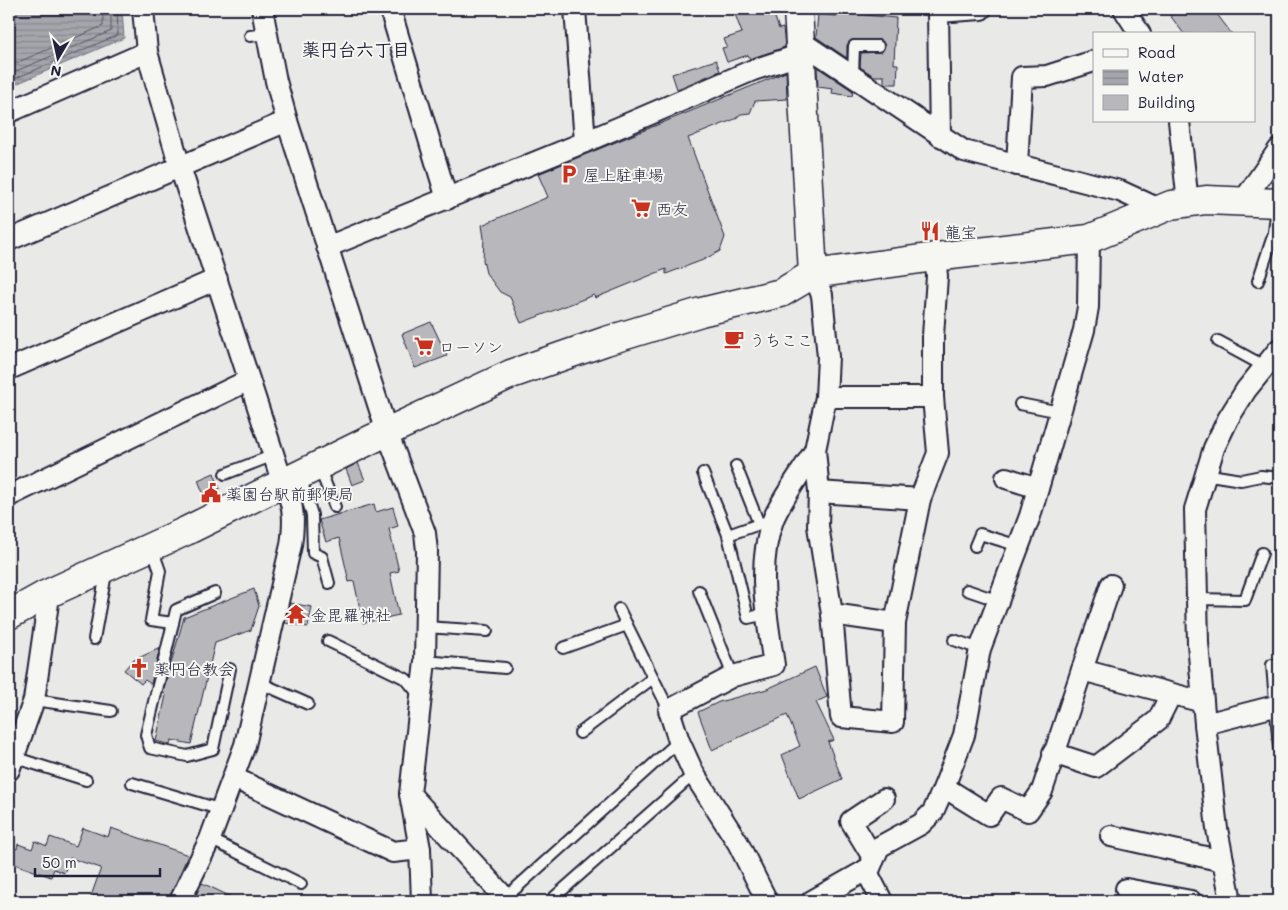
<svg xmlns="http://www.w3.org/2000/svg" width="1288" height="910" viewBox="0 0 1288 910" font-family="Mali,'Klee One',sans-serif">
	<defs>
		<pattern id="water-rules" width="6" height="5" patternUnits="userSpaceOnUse" patternTransform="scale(1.25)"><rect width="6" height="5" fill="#a5a5ac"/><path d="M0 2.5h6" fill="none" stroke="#86868d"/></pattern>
	</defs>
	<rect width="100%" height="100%" fill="#e9e9e7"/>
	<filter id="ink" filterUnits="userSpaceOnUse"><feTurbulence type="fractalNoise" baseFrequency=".02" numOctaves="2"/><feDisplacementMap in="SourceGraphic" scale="10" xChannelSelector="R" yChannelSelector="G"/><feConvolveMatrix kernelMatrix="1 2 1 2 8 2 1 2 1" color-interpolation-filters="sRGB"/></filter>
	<g filter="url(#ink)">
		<path fill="url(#water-rules)" stroke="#71717f" d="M9,9H122L124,38L9,87Z"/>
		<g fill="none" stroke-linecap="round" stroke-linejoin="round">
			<g stroke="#565668" stroke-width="1">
				<path d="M9,66L103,26V9"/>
				<path d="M9,74L111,31V9"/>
				<path d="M9,81L118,35L117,9"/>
			</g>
		</g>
		<g fill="#b8b8bc" stroke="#22223b">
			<path d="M733,9H772L779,29L783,28L785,47L750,59L748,55L727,62L722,48L727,47L724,39L742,33Z"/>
			<path d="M1176,9H1213L1232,34H1184L1169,14Z"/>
			<path d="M836,12L865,13V15L896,18L894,64H898L897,84H886L884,83V76H874L860,67L861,53L882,52L885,46L881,40H851L847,45V58L816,37L818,14L836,16Z"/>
			<path d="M716,60L720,71L677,89L672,74Z"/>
			<path d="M817,67L853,91L852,96L832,93L833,89L818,87Z"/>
			<path d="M786,72L787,99L755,101L750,113L741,114L735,119L688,138L725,237L720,251L703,260L666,274V269L595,298L594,295L521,323L510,297L500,292L486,273L483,260L484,238L482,225L548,197L538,174Z"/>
			<path d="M431,322L447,356L415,368L402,334Z"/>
			<path d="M358,463L365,480L352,485L346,469Z"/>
			<path d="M214,473L220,489L217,490L220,497L207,503L198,480Z"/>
			<path d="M374,504L376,512L393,507L398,526L389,529L399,571L390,573L399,615L363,623L354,581L349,582L339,538L326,542L319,520Z"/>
			<path d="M254,589L259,606L251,630L215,643L191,744L171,740L170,745L156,741L166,695L163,693L184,617Z"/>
			<path d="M290,603L312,607L308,627L285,623Z"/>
			<path d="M160,648L151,684L145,680L141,684L124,670L132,661Z"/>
			<path d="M815,667L827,697L816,702L834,740L828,742L842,779L799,799L782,755L800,746L787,715L712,750L698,712L719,702L767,689Z"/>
			<path d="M83,828L108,837L111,828L188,855L168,901H97L90,899L101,868L70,858L64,873L54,869L51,877L9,862V846L17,849L18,844L32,849L35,841L47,846L50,837L76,846Z"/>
			<path d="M202,883L240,901H193Z"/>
		</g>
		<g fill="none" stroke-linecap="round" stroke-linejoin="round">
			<defs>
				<g id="lane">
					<path d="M250,36L266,34"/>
					<path d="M853,76L854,46H878"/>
					<path d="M1258,281L1274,233L1277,204"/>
					<path d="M1218,341L1264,366"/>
					<path d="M1020,404L1060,412"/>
					<path d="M736,466L759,524"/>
					<path d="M319,467L335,507"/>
					<path d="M703,473L728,535L748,618L766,614"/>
					<path d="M225,474L274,455"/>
					<path d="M1204,474L1241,480L1261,476L1279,478"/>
					<path d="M300,476L312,515L313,553L322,557L329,583"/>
					<path d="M728,535L765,522"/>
					<path d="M975,546L980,534L1019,546"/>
					<path d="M152,548L160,571L151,620L173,623L146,735L150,748L187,756L213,749L230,669"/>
					<path d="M967,590L999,601"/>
					<path d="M699,591L733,676"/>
					<path d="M1197,599L1245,600L1262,553"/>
					<path d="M619,609L669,710"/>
					<path d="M173,623L176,610L215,593"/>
					<path d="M425,627L487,631"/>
					<path d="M94,639L105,579L101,570"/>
					<path d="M954,640L980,649"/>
					<path d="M328,641L406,679L420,696"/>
					<path d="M563,648L627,625"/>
					<path d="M425,661L505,668"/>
					<path d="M1272,665L1279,748"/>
					<path d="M258,682L308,704"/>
					<path d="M34,700L111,711"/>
					<path d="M580,733L653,678"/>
					<path d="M13,757L86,780"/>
					<path d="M132,783L222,810"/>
					<path d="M210,839L301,884"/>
					<path d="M505,898L679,741"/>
					<path d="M550,901L694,774"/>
				</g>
				<g id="street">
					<path d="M143,9L147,52L180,167L283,484C295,503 294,524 291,545L245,745L210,839L180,901"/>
					<path d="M262,9L276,81L287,121L387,432L425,533L427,551L425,661L410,794L420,849L422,901"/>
					<path d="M390,9L447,199"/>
					<path d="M575,9L585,142"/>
					<path d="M1124,9L1140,34"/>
					<path d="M800,41L964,151L1120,191L1159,209"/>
					<path d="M9,112L147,52"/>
					<path d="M1179,121L1188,203"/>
					<path d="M940,136L938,12L981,9"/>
					<path d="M1017,165L1022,77L1047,76L1094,61"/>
					<path d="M1244,200L1279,149"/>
					<path d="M9,240L287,121"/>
					<path d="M327,247L585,142L753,70L802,54"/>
					<path d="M813,274L822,295L828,357L826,397L815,450L819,492L818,526L832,614L841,717L893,722L895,623L920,499L938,453L933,397V336L937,276L935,257"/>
					<path d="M9,369L217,279"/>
					<path d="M826,397H933"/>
					<path d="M1006,478L1038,488"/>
					<path d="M819,492L920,499"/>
					<path d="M9,496L249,380"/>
					<path d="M832,614L895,623"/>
					<path d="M1082,670L1111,585"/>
					<path d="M1205,724L1275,706"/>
					<path d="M1053,753L1096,767L1158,720L1171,694"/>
					<path d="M9,770L34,700L48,603L45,595"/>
					<path d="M234,778L393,852L420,849"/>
					<path d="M944,787L989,815L1001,798L1028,811L1042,791L1082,670L1203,702"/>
					<path d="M410,794L508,901"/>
					<path d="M1111,836L1223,861"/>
					<path d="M874,859L851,821L884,799"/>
					<path d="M866,870L882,901"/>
					<path d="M1126,889L1191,901"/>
					<path d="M767,901L738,843L694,774L679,741L669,710L733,676L774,665C767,618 756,566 773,520C780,501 804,469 815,450"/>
					<path d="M812,901L870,868L879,847L921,824L933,812L944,787L964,735L980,649L1030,516L1084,330L1088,307L1089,239"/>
					<path d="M1231,901L1217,829L1205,724L1198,643L1195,509L1214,448L1228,419L1246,390L1279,349"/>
				</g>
				<g id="secondary">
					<path d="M798,9L813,274"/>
					<path d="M9,615L45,595L186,531L372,439L511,374L606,341L701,312L781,293L813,274L935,257L1089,239L1171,205L1206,200L1279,203"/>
				</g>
			</defs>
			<use href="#lane" stroke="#22223b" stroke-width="14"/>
			<use href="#street" stroke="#22223b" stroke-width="24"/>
			<use href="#secondary" stroke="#22223b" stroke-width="31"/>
			<use href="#lane" stroke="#f6f6f2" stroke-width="10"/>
			<use href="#street" stroke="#f6f6f2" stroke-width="20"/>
			<use href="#secondary" stroke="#f6f6f2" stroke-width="28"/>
		</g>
	</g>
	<defs>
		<symbol id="parking-bare" viewBox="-9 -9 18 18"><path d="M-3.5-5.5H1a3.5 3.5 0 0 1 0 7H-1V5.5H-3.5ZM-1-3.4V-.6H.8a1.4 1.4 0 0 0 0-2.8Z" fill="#c8321e" stroke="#f6f6f2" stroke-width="2.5" paint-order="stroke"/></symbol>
		<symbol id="supermarket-bare" viewBox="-9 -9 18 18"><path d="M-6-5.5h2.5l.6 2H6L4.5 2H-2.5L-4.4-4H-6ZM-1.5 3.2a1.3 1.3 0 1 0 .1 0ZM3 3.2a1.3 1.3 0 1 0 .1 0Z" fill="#c8321e" stroke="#f6f6f2" stroke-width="2.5" paint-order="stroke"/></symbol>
		<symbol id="restaurant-bare" viewBox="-9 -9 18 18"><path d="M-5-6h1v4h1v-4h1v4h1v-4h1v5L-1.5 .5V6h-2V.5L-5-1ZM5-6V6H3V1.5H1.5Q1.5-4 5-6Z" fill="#c8321e" stroke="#f6f6f2" stroke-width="2.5" paint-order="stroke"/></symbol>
		<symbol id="cafe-bare" viewBox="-9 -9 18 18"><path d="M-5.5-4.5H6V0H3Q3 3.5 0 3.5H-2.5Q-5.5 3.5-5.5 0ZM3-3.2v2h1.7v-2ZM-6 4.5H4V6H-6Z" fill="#c8321e" stroke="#f6f6f2" stroke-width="2.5" paint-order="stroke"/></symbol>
		<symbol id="civic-bare" viewBox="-9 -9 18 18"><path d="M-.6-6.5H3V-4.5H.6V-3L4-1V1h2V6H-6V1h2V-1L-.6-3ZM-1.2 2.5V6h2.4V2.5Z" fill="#c8321e" stroke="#f6f6f2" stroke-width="2.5" paint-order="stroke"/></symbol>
		<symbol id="temple-bare" viewBox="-9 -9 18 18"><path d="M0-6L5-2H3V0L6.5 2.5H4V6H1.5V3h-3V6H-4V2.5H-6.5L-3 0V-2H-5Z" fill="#c8321e" stroke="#f6f6f2" stroke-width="2.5" paint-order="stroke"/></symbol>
		<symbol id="church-bare" viewBox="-9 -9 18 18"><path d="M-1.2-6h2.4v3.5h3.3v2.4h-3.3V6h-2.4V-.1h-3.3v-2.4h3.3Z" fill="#c8321e" stroke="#f6f6f2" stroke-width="2.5" paint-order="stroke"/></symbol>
	</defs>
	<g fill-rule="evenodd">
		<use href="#parking-bare" x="555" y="160" width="28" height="28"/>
		<use href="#supermarket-bare" x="627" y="194" width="28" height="28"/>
		<use href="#restaurant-bare" x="916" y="217" width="28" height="28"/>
		<use href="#cafe-bare" x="720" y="325" width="28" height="28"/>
		<use href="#supermarket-bare" x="410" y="332" width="28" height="28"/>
		<use href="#civic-bare" x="197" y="479" width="28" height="28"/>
		<use href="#temple-bare" x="282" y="600" width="28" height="28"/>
		<use href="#church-bare" x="125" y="654" width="28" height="28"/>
	</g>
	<g text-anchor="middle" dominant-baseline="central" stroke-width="4" stroke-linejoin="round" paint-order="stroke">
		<g font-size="16" fill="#22223b" stroke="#f6f6f2" text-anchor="start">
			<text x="584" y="174">屋上駐車場</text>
			<text x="656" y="208">西友</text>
			<text x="945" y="231">龍宝</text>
			<text x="749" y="339">うちここ</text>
			<text x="439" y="346">ローソン</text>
			<text x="226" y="493">薬園台駅前郵便局</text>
			<text x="311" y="614">金毘羅神社</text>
			<text x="154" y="668">薬円台教会</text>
		</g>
		<g font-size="18" font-weight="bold" fill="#22223b" stroke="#f6f6f2">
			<text x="356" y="49">薬円台六丁目</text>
		</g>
	</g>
	<rect width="1288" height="910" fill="none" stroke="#f6f6f2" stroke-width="30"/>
	<rect x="15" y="15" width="1258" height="880" fill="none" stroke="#22223b" stroke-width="2" filter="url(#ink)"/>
	<rect x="1093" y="32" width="162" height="90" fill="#f6f6f2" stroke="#a1a1a9"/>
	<rect x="1103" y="49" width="25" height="8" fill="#f6f6f2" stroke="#a1a1a9"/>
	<text x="1138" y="58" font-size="15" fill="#22223b">Road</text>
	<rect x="1103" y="70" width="25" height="15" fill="url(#water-rules)" stroke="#a1a1a9"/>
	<text x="1138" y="82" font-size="15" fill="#22223b">Water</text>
	<rect x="1103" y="95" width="25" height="15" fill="#b8b8bc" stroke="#a1a1a9"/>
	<text x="1138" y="108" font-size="15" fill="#22223b">Building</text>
	<g transform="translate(58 58) rotate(189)" stroke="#f6f6f2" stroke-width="4" paint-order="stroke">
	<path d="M0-4L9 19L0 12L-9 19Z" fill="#22223b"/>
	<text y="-8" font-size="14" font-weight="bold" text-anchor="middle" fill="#22223b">N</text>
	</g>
	<path d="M35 868v8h125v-8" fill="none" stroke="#22223b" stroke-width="2.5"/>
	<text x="42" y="868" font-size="15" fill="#22223b" stroke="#f6f6f2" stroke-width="4" paint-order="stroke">50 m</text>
</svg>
